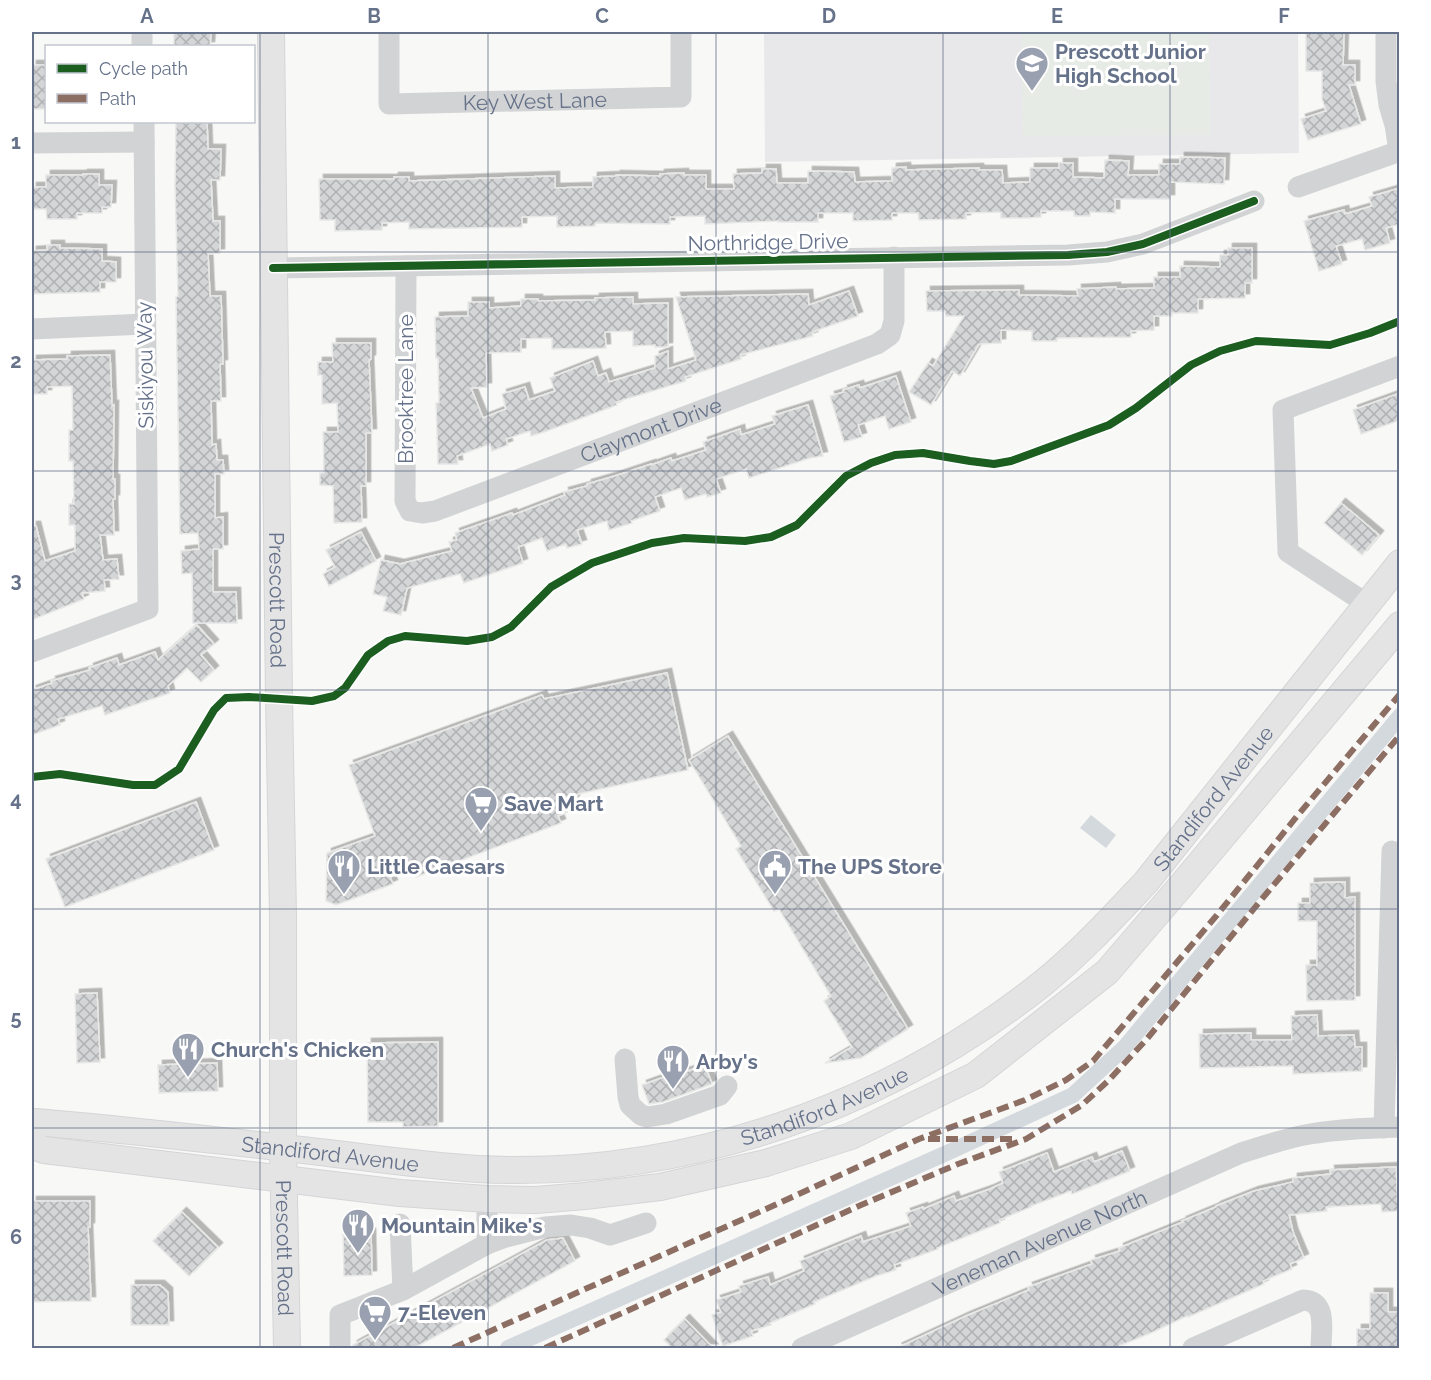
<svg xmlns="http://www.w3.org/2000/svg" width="1431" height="1380" viewBox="0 0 1431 1380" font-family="Raleway,sans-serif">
	<defs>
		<pattern id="building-cross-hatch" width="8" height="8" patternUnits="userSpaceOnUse" patternTransform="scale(1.5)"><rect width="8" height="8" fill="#d4d5d6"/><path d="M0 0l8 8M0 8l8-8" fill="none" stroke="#b0b1b3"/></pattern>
		<filter id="shadow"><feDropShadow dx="4.5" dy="-4.5" stdDeviation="0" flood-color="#0004"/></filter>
	</defs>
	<rect width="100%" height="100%" fill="#f8f8f7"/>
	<path fill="#e8e8ea" d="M764,32H1298L1299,153L765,162Z"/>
	<path fill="#e7ebe5" d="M1022,32H1209L1210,135L1023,136Z"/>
	<path fill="#d4d9de" d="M1091,815L1116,835L1106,848L1080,828Z"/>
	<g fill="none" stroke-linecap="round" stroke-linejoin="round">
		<path stroke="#d4d9de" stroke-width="16" d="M508,1348L949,1152L1073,1095L1124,1048L1400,716"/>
	</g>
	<g fill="url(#building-cross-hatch)" stroke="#e8e8e7" stroke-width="1.5" filter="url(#shadow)">
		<path d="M174,32H211L210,46H174Z"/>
		<path d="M1306,32H1344L1343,65H1355V85H1349L1361,124L1308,140L1301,119L1326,111L1322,99V71H1306Z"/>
		<rect x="32" y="65" width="14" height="44"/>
		<path d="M176,122H207L208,149H221L220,180H211L213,221H220V253L208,254L210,296H221L223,364H220L221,401H211L212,445L216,444L217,460H223L224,474H215V518L223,517V549H213V592H236L237,623H193L192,573L182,574L181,551L199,549L198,533L180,534L176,297L178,296L175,185Z"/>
		<path d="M1180,157L1225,158L1224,184L1170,182V199H1115V213L1090,212V216H1074V211H1041V217L1028,218H1001V212L966,213V219L919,220L918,213H892V220L853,221V213H818V222H778V221L705,224V216L670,217V224L595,223V226L557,227V216L522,217V227L409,229V222L382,223V230L335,231V220H320L319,179H394V177H409V181L555,176V188L593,187V177L616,176V175L660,176V174L684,173V175H706V189H734L733,174L762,173V169H776L777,183H808V171L854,172L855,182L892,181V168L906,167V170L979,168V170H1002L1003,183L1030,182V168H1059V163H1073V177L1104,178L1105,160L1129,161L1128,175H1159V164H1180Z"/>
		<path d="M83,174H99V185H112L111,207H102V213H77V219H47L46,209H32V187H46V175H83Z"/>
		<path d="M1400,188V224L1386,228L1390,243L1365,250L1362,239L1336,246L1342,264L1319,271L1304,221L1344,210L1345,214L1372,206L1369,197Z"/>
		<path d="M47,245H60V248L102,249V261L116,262V282H100V292L32,294V251L47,250Z"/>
		<path d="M1228,248H1252V283H1245V298L1198,299V313H1172V316H1154V330L1131,331V337L1057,338V341H1032V331L1001,330V343L979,344L960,376L952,371L931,405L909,392L928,363L933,366L964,316H946L945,311H927L926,291L1019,290V295L1078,296L1077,289L1116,287V289L1154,288V277H1180V266L1220,267V255H1228Z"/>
		<path d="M849,291L858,316L812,332L813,336L740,355L741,359L685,377L686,381L616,402L617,405L547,431L531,436L530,431L506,439L508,445L492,451L490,444L457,456L458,464H438L436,403H439L438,358H436L435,317L468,316V302H489V308L521,306V299H538V301L595,300V298L633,297V304L668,303V347H655V345L633,346V331L605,332L606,348L552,349V338L521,339V352L486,353L487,387L471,388L483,418L506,409L502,394L525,387L529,400L555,391L550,378L593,361L598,376L606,373L609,382L655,368V356L668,351V369L696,360L676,297L808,294L809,305Z"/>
		<path d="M332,343H371V359L369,360L372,433H366V486H361L362,522L334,523L333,486L320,485V473H324L323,432H338L337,403L322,404V375H318V362H333Z"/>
		<path d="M110,355L112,406L114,405L113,479H115V499H113L114,535H100L103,560L117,559L119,579L104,580L105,591L82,593L84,599L32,620V526H36L45,561L75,551V525H69V504H74L73,461H69V430H73L72,386L47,387V394H32V360L67,359V356Z"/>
		<path d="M896,376L911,422L889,429L885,416L858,425L862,437L844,442L830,396L844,392L843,390L859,385L860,388Z"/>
		<path d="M1400,393V420L1361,434L1353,410Z"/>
		<path d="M808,405L823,456L810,458L749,478L746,469L716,479L721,493L707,497L706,494L685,500L681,488L655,497L660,511L631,521L632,523L609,530L607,521L577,530L582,544L567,548L566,544L547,551L542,538L518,547L523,563L464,583L460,574L407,588L401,615L383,611L387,597L373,594L381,560L400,564L452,551L449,542L457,540L455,533L512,513L513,515L565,495L564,492L587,486V484L615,476L651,464V465L671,458L672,461L706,450L703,442L740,429L741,435L775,424L772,416Z"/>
		<path d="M1341,503L1379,535L1362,555L1324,523Z"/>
		<path d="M361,532L376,561L329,586L323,574L335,567L326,550Z"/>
		<path d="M197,625L214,644L201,655L214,670L201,682L187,668L168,686L170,693L105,715L102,706L58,719L60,725L32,735V690L52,683L51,681L90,670L89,668L117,658L119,665L155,652L158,660Z"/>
		<path d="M667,673L688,770L578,794L568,812L558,816L561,823L416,877L413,868L390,877L393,884L336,905L326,901L327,853L375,836L349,765L542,695L544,699Z"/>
		<path d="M728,736L908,1029L861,1058L825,1063L852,1047L824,1001L831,996L779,909L774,911L736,849L741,846L689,760Z"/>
		<path d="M196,802L214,850L65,907L46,859Z"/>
		<path d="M1345,882V898L1355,897V1000L1307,1001L1306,965H1317V921H1298V903H1310V883Z"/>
		<path d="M97,993L100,1062L77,1063L75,994Z"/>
		<path d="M1317,1015L1318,1036L1354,1035L1355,1047H1362V1071L1293,1074V1066L1200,1068L1199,1034L1251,1033V1040H1292L1291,1016Z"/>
		<path d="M438,1042V1126L403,1127V1122H368L367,1043Z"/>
		<path d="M217,1063L218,1091L159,1093L158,1065Z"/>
		<path d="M705,1065L712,1084L663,1102L649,1104L642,1085L684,1070L685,1072Z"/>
		<path d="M1122,1151L1130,1171L1072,1194L1071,1191L1031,1206V1207L999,1220L1000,1223L937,1248L938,1249L894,1265L896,1270L876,1276L814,1302L815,1304L770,1323L771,1325L751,1331L753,1336L723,1346L712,1315L721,1312L716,1300L741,1292L739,1286L768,1277L770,1285L804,1271L800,1261L861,1236L863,1242L911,1226L906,1213L923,1207V1209L954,1196L956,1201L990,1189L1003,1183L999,1172L1047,1153L1054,1172L1092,1157L1094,1162Z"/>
		<path d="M1396,1167L1398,1211L1382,1212L1381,1204L1326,1207L1327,1211L1289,1215L1293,1232L1304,1258L1290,1264L1292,1269L1263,1281L1264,1284L1188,1317L1187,1316L1151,1333L1119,1346L1120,1348H897L966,1316L1029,1290L1028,1287L1092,1264L1091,1260L1120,1251L1119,1248L1183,1222L1182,1221L1216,1207V1206L1254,1191L1293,1182V1178L1331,1174L1330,1170Z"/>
		<path d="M32,1201H90V1227H88L91,1301L32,1302Z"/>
		<path d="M182,1212L218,1247L189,1276L153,1241Z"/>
		<path d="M343,1233H371L372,1275L344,1276Z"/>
		<path d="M563,1238L575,1261L414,1348H353V1345L547,1240Z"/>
		<path d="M131,1285H160L168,1292L169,1325H131Z"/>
		<path d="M1370,1293H1388V1312H1400V1348H1357V1329H1370Z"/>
		<path d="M685,1319L713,1348H672L664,1340Z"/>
	</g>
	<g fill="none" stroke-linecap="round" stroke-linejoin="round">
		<defs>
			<g id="major">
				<path id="s4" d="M271,32L279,698L283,916V1148L287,1348"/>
				<path id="s5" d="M32,1123L35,1122C133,1130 231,1142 328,1153C378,1159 428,1166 478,1169C681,1179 885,1109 1043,983C1080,953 1113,917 1146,882L1400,563"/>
				<path d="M32,1145L44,1150L400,1193L487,1199L536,1200L585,1196L660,1187L766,1163L851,1136L976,1075L1107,972L1180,887L1400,625"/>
			</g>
		</defs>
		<use href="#major" stroke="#d4d5d6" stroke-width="28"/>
		<g stroke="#d2d3d4" stroke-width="21">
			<path d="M142,32V46"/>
			<path id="s1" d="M389,32V104L681,97V32"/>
			<path d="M1386,32V81L1389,105L1395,125L1399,151"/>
			<path d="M32,143L144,142"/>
			<path d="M1298,187L1400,151"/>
			<path id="s2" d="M406,266L405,501L410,511L422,513L435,511L877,344L890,335L894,321V257"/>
			<path d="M273,268L1068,255L1107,252L1143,244L1254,201"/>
			<path d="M32,329L145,324"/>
			<path d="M1367,604L1288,552L1283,410L1400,366"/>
			<path d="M32,652L148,609L144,122"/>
			<path d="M625,1059L628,1097L630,1105L641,1115L647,1117L666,1114L720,1095L727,1086"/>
			<path d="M1384,1128L1392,851"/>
			<path d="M400,1224L403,1290"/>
			<path d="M487,1244V1199"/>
			<path d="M340,1348V1315L403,1290L487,1244L506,1237L545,1227L571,1225L590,1228L610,1235L646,1223"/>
			<path id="s3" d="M802,1348L1241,1153C1264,1146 1286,1138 1310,1134C1339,1129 1369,1128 1400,1127"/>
			<path d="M1193,1348L1303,1300C1328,1301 1321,1330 1321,1348"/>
		</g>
		<use href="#major" stroke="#e4e4e5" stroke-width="26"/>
		<g stroke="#8d6e63" stroke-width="6" stroke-dasharray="12 6" stroke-linecap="butt">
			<path d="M928,1139H1018"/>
			<path d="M453,1348L504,1325L766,1209L919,1139L1025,1100L1066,1080L1093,1061L1217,915L1298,815L1400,694"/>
			<path d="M545,1348L861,1205L958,1164L1026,1139L1082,1105L1108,1081L1146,1040L1266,894L1400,735"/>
		</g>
		<defs>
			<g id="cycleway">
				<path d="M273,268L1068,255L1107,252L1143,244L1254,201"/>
				<path d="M32,777L60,774L133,785H155L179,769L214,710L226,698L249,697L312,701L334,696L345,688L368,655L388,641L405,636L467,641L492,637L511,627L551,587L592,563L652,543L684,538L745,541L771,537L797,525L846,476L871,463L895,455L923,453L970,461L994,464L1011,461L1109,425L1136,408L1191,365L1220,351L1256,341L1330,345L1370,333L1400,321"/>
			</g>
		</defs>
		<use href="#cycleway" stroke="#fff" stroke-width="11"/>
		<use href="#cycleway" stroke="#1b5e20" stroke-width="8"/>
	</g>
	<path fill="none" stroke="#66728a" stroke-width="1.5" stroke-opacity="0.55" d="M260,32V1348M488,32V1348M716,32V1348M943,32V1348M1170,32V1348M32,252H1400M32,471H1400M32,690H1400M32,909H1400M32,1128H1400"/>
	<defs>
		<symbol id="school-pin" viewBox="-11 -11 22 30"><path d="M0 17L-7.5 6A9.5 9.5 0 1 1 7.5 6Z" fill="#99a1b0" stroke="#fff"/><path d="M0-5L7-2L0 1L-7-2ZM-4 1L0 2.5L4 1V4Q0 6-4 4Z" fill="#fff"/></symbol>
		<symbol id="supermarket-pin" viewBox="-11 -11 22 30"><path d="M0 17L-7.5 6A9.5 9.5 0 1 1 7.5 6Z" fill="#99a1b0" stroke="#fff"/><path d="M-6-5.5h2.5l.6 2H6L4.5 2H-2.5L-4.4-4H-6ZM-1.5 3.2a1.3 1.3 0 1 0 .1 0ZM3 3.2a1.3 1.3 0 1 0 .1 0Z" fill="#fff"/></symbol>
		<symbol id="restaurant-pin" viewBox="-11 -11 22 30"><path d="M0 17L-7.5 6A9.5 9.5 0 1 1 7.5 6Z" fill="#99a1b0" stroke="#fff"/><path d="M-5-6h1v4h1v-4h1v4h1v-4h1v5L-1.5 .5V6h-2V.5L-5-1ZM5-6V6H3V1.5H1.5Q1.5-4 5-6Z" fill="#fff"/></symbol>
		<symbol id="civic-pin" viewBox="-11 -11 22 30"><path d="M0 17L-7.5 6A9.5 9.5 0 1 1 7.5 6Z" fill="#99a1b0" stroke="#fff"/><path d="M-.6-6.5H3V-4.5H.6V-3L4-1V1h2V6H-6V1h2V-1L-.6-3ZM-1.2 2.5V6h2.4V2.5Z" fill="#fff"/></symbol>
	</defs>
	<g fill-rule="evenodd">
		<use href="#school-pin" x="1013" y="44" width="38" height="52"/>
		<use href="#supermarket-pin" x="462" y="784" width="38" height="52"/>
		<use href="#restaurant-pin" x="325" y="847" width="38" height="52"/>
		<use href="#civic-pin" x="756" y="847" width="38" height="52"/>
		<use href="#restaurant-pin" x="169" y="1030" width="38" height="52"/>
		<use href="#restaurant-pin" x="654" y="1042" width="38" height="52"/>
		<use href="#restaurant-pin" x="339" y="1206" width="38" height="52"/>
		<use href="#supermarket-pin" x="356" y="1293" width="38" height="52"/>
	</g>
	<g text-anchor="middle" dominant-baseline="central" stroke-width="6" stroke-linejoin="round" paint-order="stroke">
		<g font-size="21" font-weight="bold" fill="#66728a" stroke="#fff" text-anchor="start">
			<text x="1055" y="51">Prescott Junior<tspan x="1055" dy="24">High School</tspan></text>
			<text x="504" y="803">Save Mart</text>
			<text x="367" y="866">Little Caesars</text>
			<text x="798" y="866">The UPS Store</text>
			<text x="211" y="1049">Church's Chicken</text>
			<text x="696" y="1061">Arby's</text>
			<text x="381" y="1225">Mountain Mike's</text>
			<text x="398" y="1312">7-Eleven</text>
		</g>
		<g font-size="21" fill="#66728a" stroke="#fff">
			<text stroke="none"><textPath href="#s1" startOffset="218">Key West Lane</textPath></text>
			<text transform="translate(768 242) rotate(-1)">Northridge Drive</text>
			<text transform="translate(145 365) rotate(-91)">Siskiyou Way</text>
			<text transform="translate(405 389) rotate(-90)">Brooktree Lane</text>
			<text stroke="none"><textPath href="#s2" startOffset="502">Claymont Drive</textPath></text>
			<text stroke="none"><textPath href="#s4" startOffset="568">Prescott Road</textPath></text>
			<text stroke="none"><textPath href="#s5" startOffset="1308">Standiford Avenue</textPath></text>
			<text stroke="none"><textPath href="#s5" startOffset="804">Standiford Avenue</textPath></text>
			<text stroke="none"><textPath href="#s5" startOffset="300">Standiford Avenue</textPath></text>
			<text stroke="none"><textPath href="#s3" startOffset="260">Veneman Avenue North</textPath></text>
			<text stroke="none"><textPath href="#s4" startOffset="1216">Prescott Road</textPath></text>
		</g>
	</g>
	<rect width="1431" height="1380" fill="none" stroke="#ffffff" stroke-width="66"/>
	<rect x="45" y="45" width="210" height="78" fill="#ffffff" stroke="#c2c7d0" stroke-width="1.5"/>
	<rect x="57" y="64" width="30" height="9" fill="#1b5e20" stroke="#c2c7d0" stroke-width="1.5"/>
	<text x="99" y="75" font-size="18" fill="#66728a">Cycle path</text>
	<rect x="57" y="94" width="30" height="9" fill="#8d6e63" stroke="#c2c7d0" stroke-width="1.5"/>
	<text x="99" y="105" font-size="18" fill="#66728a">Path</text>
	<rect x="33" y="33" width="1365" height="1314" fill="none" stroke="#66728a" stroke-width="2"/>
	<g font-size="20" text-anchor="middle" font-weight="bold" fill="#66728a">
		<text x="147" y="23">A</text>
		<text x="374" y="23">B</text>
		<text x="602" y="23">C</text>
		<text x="829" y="23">D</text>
		<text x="1057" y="23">E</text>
		<text x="1284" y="23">F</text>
		<text x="16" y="149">1</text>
		<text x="16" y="368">2</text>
		<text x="16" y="587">3</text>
		<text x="16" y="806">4</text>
		<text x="16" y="1025">5</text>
		<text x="16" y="1244">6</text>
	</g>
</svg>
